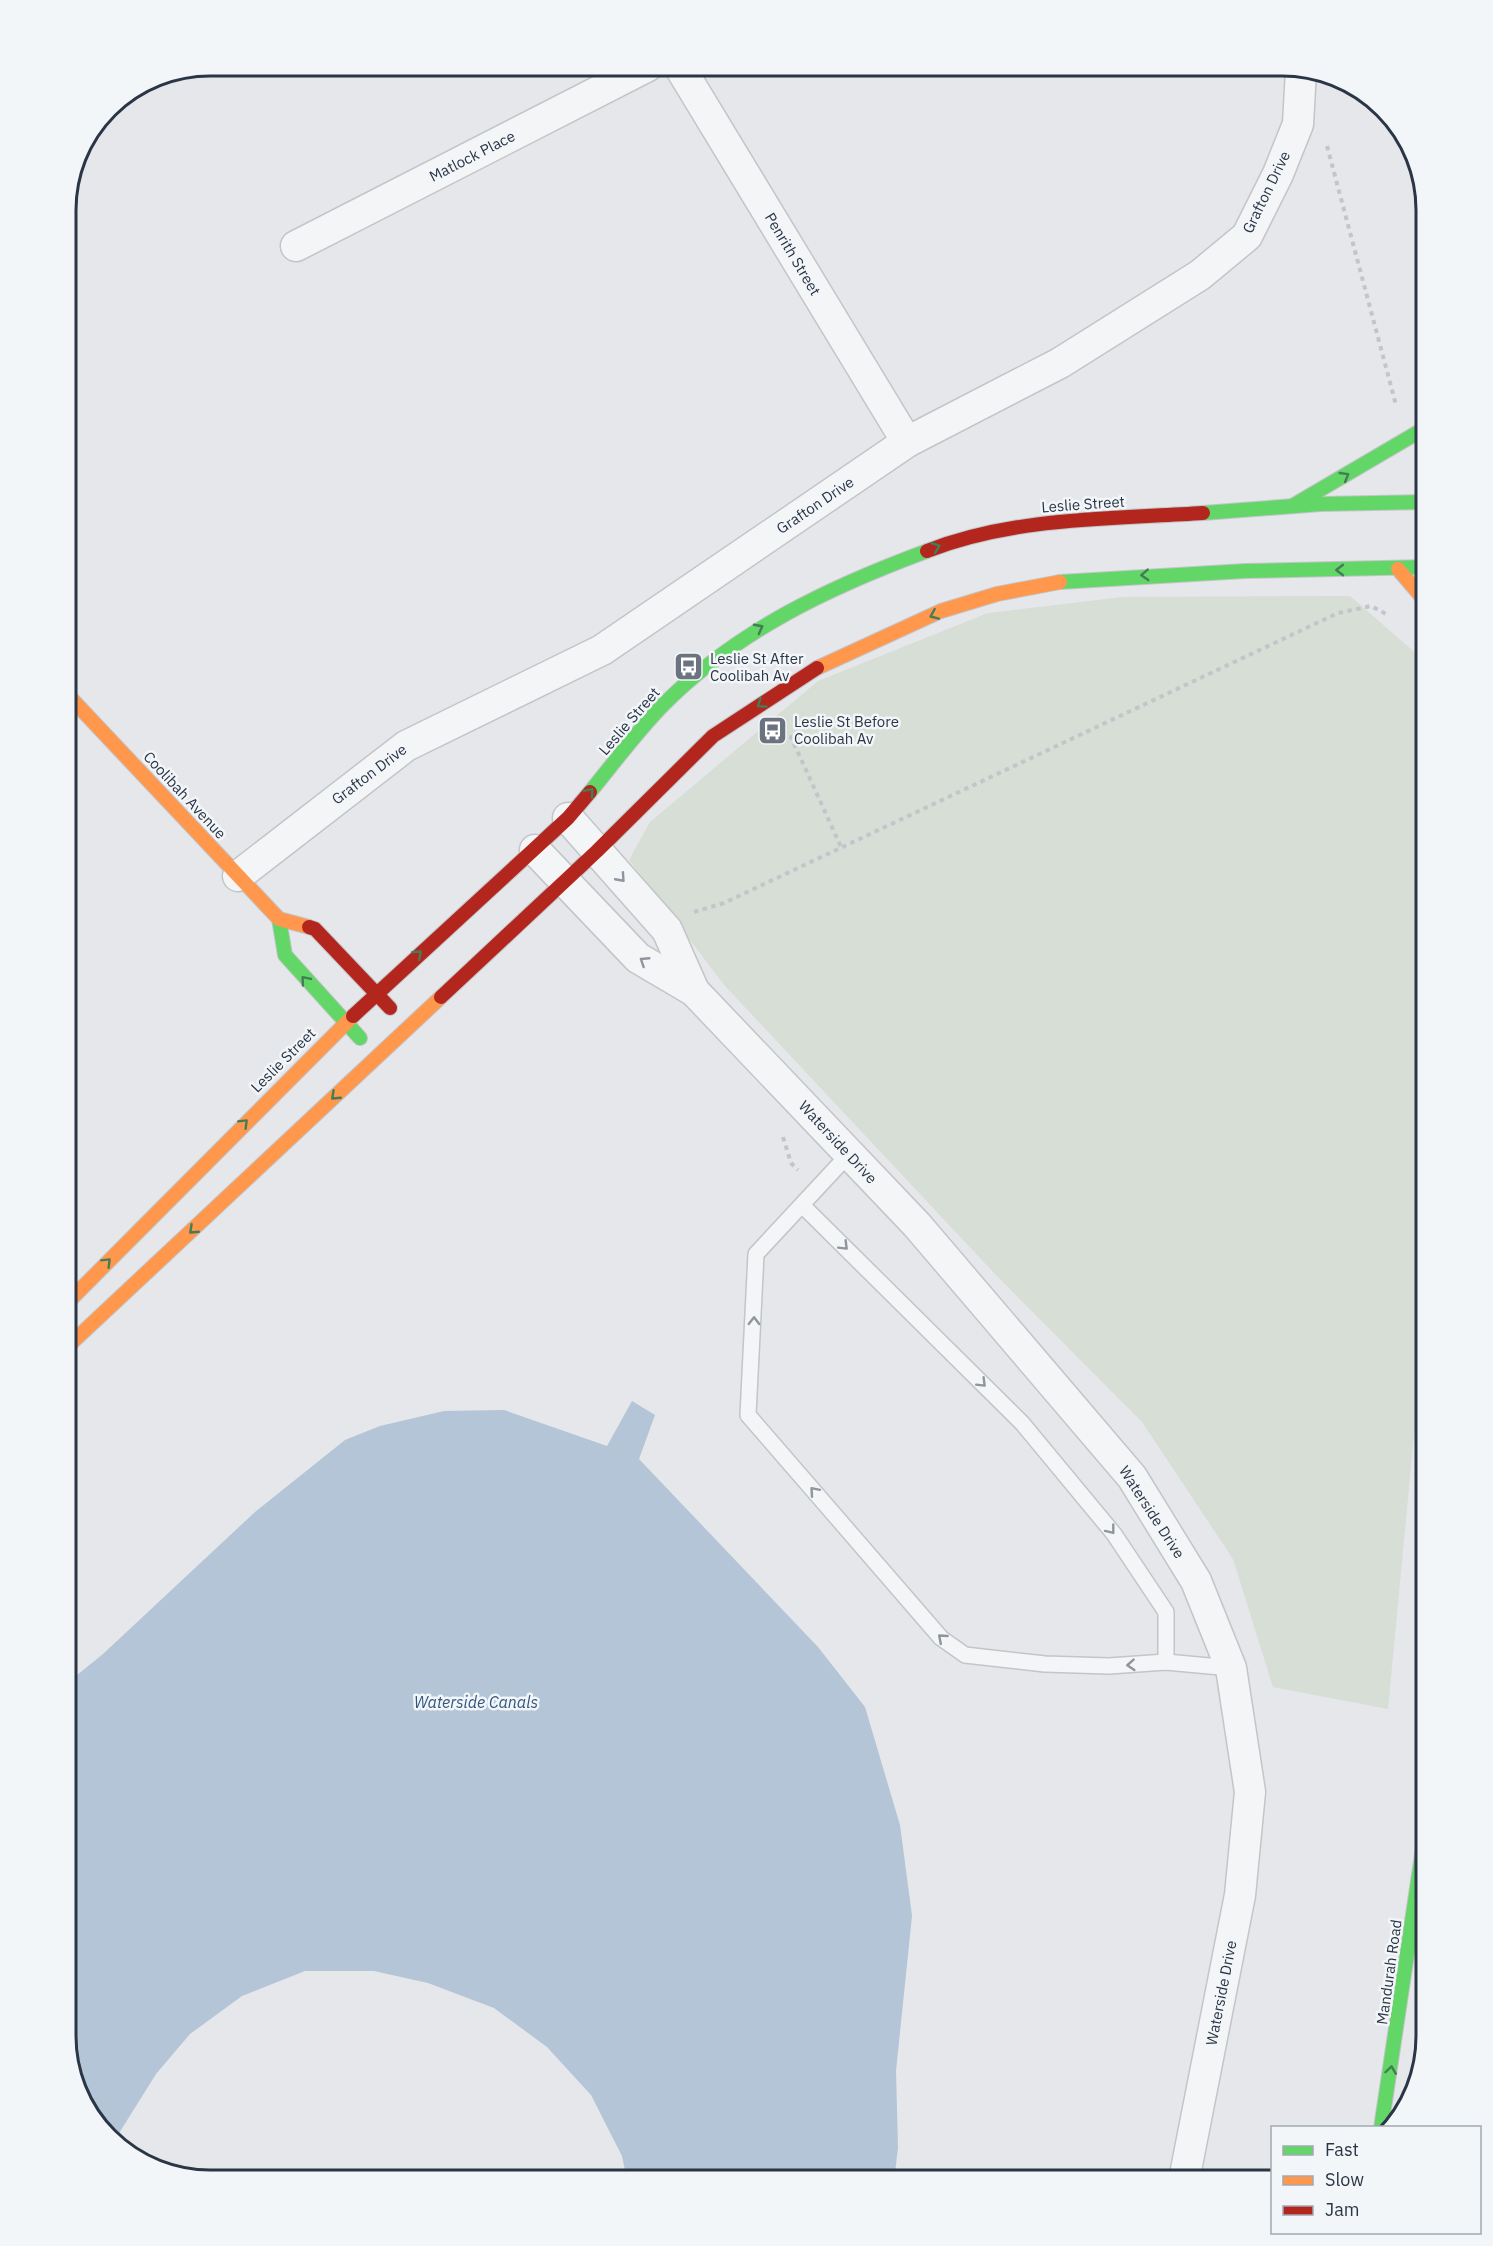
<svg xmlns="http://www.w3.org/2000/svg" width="1493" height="2246" viewBox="0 0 1493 2246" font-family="'IBM Plex Sans',sans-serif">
	<rect width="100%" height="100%" fill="#e5e7ea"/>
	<path fill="#d6ded5" d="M1350,596L1419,656L1427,673V1298L1388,1709L1273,1687L1233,1559L1142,1422L995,1274L725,986L629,860L650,822L818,681L988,613L1122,597Z"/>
	<path fill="#b3c5d6" d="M632,1401L655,1415L639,1459L818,1647L865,1707L900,1825L912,1916L896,2071L898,2148L894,2180H627L622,2156L591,2095L547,2047L494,2008L428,1983L374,1971H305L242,1996L190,2034L156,2074L116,2138L85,2107L66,2035V1684L103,1654L255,1512L345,1440L380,1426L444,1411L504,1410L607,1446Z"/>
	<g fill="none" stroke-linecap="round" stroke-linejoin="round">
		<defs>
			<g id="lane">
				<path d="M849,1154L756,1254L748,1415L941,1638L965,1655L1045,1664L1109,1666L1166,1662L1231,1668"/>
				<path d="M802,1205L1022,1423L1114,1534L1166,1612V1662"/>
			</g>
			<g id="street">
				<path d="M679,66L907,442"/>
				<path d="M296,246L648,66"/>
				<path d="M568,818L667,930L694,991"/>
				<path d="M535,850L638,958L694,991L917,1225L1132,1477L1196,1581L1231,1668L1250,1792L1240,1895L1184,2180"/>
				<path d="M238,876L406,746L602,650L907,442L1060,363L1200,275L1247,236L1278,174L1298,124L1301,70"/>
			</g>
			<g id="fast">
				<path d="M1294,505L1427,427"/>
				<path d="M1203,513L1321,504L1427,502"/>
				<path d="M1060,582L1245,571L1427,567"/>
				<path d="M590,792C614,763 637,731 664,704C738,630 830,587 927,551"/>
				<path d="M279,919L285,955L360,1038"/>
				<path d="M1381,2128L1427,1821"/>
			</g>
			<g id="slow">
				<path d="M1398,569L1427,603"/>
				<path d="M817,668L941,611L997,594L1060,582"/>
				<path d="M66,693L279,919L309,927"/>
				<path d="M66,1304L353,1016"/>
				<path d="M66,1348L441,997"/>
			</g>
			<g id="jam">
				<path d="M927,551C1014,517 1111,519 1203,513"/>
				<path d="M309,927L315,929L390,1008"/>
				<path d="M441,997L597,851L713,736L817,668"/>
				<path d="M353,1016L568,818L590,792"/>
			</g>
		</defs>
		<use href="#lane" stroke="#c3c5c8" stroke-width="18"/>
		<use href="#street" stroke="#c3c5c8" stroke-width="33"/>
		<use href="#fast" stroke="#c3c5c8" stroke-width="16"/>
		<use href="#slow" stroke="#c3c5c8" stroke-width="16"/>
		<use href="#jam" stroke="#c3c5c8" stroke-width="16"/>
		<g stroke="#c3c5ca" stroke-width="4" stroke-dasharray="4.5 4.5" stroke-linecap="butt">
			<path d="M1327,146L1396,405"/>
			<path d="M781,733L791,737L841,847"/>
			<path d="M694,912L724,903L1338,613L1371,606L1388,615"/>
			<path d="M783,1137L791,1163L798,1170"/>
		</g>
		<use href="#lane" stroke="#f4f5f7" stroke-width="15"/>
		<use href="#street" stroke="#f4f5f7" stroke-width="30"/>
		<use href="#fast" stroke="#63d668" stroke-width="14"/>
		<use href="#slow" stroke="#ff974d" stroke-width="14"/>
		<use href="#jam" stroke="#b3261e" stroke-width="14"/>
	</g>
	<defs><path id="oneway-chevron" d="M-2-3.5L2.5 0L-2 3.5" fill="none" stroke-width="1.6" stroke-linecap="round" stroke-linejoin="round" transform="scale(1.5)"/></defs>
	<g stroke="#447d55">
		<use href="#oneway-chevron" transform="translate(1345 476) rotate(-31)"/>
		<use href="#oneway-chevron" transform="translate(936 547) rotate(-21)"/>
		<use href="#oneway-chevron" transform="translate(1340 570) rotate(180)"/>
		<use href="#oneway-chevron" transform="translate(1145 575) rotate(177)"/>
		<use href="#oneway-chevron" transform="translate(934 615) rotate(157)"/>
		<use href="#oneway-chevron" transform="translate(759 628) rotate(-28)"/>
		<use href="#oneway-chevron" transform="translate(761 704) rotate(146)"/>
		<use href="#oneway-chevron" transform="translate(590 792) rotate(-50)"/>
		<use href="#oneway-chevron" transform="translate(418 954) rotate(-42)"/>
		<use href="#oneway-chevron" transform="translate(305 980) rotate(-130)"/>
		<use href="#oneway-chevron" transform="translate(335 1096) rotate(137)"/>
		<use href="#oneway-chevron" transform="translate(244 1123) rotate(-45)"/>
		<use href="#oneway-chevron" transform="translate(193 1230) rotate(137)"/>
		<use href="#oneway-chevron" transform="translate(107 1262) rotate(-45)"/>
		<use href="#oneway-chevron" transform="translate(1391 2070) rotate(-82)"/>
	</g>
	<g stroke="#8f959e">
		<use href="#oneway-chevron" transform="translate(621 878) rotate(48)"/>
		<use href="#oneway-chevron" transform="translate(644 961) rotate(-147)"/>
		<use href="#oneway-chevron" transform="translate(844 1246) rotate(45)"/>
		<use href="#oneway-chevron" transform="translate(754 1321) rotate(-89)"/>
		<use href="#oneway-chevron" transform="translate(982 1383) rotate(45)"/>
		<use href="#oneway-chevron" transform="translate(814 1491) rotate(-131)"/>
		<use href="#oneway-chevron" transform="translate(1111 1530) rotate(52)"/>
		<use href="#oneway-chevron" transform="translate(942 1638) rotate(-139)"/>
		<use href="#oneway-chevron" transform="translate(1131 1665) rotate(176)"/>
	</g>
	<defs>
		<symbol id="bus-square" viewBox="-11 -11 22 22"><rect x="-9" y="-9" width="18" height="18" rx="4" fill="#6b737f" stroke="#f3f6f9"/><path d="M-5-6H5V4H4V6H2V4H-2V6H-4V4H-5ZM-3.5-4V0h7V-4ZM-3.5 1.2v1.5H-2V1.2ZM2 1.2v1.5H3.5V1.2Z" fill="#fff"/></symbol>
	</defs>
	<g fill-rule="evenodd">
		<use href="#bus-square" x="672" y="650" width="33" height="33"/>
		<use href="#bus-square" x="756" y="714" width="33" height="33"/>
	</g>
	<g text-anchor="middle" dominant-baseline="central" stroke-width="5" stroke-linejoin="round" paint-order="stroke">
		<g font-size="15" fill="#2a3545" stroke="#f3f6f9">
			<text transform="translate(472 156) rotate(-27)">Matlock Place</text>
			<text transform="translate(1266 192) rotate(-64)">Grafton Drive</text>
			<text transform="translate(793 254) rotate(59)">Penrith Street</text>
			<text transform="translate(1083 504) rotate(-4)">Leslie Street</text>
			<text transform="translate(815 505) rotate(-34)">Grafton Drive</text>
			<text transform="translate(629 721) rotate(-49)">Leslie Street</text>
			<text transform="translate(369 774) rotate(-37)">Grafton Drive</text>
			<text transform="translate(185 795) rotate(47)">Coolibah Avenue</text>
			<text transform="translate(283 1060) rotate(-45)">Leslie Street</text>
			<text transform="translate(838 1142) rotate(47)">Waterside Drive</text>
			<text transform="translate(1152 1512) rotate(57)">Waterside Drive</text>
			<text transform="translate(1389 1972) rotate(-82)">Mandurah Road</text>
			<text transform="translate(1221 1993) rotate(-79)">Waterside Drive</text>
		</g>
		<g font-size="15" fill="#2a3545" stroke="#f3f6f9" text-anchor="start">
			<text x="710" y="658">Leslie St After<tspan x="710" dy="17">Coolibah Av</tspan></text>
			<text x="794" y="721">Leslie St Before<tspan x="794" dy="17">Coolibah Av</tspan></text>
		</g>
		<g font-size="16" font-style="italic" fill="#31557c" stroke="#f3f6f9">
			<text x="476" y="1702">Waterside Canals</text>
		</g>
	</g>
	<path d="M0 0H1493V2246H0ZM210 76H1282A134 134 0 0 1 1416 210V2036A134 134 0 0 1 1282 2170H210A134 134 0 0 1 76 2036V210A134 134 0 0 1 210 76Z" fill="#f3f6f9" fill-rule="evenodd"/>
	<path fill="none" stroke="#2a3545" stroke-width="3" d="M210 76H1282A134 134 0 0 1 1416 210V2036A134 134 0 0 1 1282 2170H210A134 134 0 0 1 76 2036V210A134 134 0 0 1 210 76Z"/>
	<rect x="1271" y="2126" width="210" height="108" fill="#f3f6f9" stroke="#a3a9b1" stroke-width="1.5"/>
	<rect x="1283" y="2146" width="30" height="9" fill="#63d668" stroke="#a3a9b1" stroke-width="1.5"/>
	<text x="1325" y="2156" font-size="18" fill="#2a3545">Fast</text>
	<rect x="1283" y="2176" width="30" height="9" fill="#ff974d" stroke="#a3a9b1" stroke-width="1.5"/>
	<text x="1325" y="2186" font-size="18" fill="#2a3545">Slow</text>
	<rect x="1283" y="2206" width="30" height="9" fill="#b3261e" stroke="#a3a9b1" stroke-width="1.5"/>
	<text x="1325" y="2216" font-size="18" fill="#2a3545">Jam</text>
</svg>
